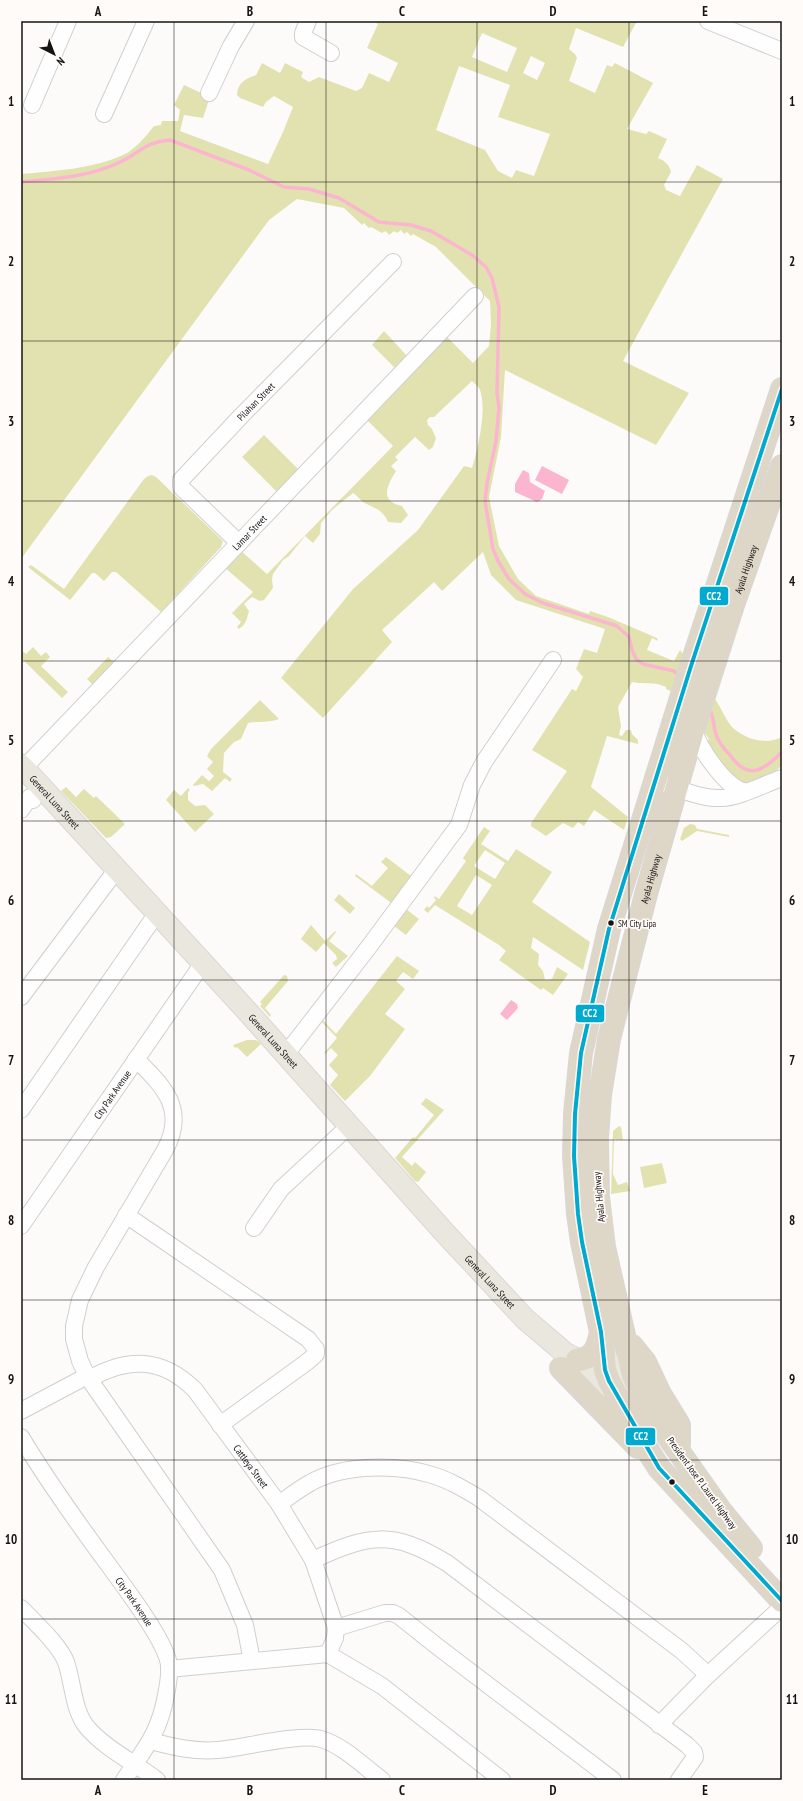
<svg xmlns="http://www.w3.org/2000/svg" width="803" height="1801" viewBox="0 0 803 1801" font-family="'PT Sans Narrow',sans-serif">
	<rect width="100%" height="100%" fill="#fdfbf9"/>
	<g fill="#e2e2b0" fill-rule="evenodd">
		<path d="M373,21H637L623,47L576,28L569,49L575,54L577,58L569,81L595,93L607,65L612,67L615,63L653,83L627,129L646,134L649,131L667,139L658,158C665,161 669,164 671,172L664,185L666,190L680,196L697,165L723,179L623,361L689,393L656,445L505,370L501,437L489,497L499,546L518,579L536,596L589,614L590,611L608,617L657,638L658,641L652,638L647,650L674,661L680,650L684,655L673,692L666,689V687C653,681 645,685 632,682L618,707L621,726L619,735L622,736L626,730H631L632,734L638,740V744L607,736L591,787L628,817L624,830L594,810L584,826L578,822L573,828L563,823L546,836L531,826V823L567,771L532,750L572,689L576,691L583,677L576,669L584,649L597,653L605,629L516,600L491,575L483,552L442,591L434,582L382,630L392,642L323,718L281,678L353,589L418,530L464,466L472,468C478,449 487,409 480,390C479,387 475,384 472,381L434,417H430L427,420L428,425L432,429L436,438L433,447L429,450L415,437L395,457L398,460L391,466L396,471C387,486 379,501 402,506L408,515L401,523L388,522C383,509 373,508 363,502C359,499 357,495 353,493L332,510L321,523L320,534L313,543L305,536L289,556L283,560L273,574L272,579L273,588L264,600L260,601L252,597L244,604L249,611C247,618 246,625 239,629L237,627L241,622L232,613L253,592L224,567L240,550L267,574L393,446L365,418L445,335L473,363L489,346L491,324L490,301L436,247L413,234L411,236L407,232L404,234L401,230L397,233L394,231L389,235L386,231L382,233L371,227L369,228L364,223L362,225L344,208L297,199L269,220L21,559V174C54,171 92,169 123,155C136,149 146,136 154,126L161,125L162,121H178L180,110L174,105L184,85L210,97L203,118L184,115L180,131L268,164L283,132L293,107L274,96L266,102L263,107L240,98L237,95C238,82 245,79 256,75L262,63L280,73L285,63L303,72L301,77L309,82L319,77L356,91L362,88L369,73L389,82L398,63L367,48L378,24ZM482,33L517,48L507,72L472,57ZM531,56L545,63L537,80L523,73ZM459,66L510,85L498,117L550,134L534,176L516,170L512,178L498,171L485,150L436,130Z"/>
		<path d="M384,331L408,357L396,369L372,345Z"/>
		<path d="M264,435L299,470L277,492L242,457Z"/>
		<path d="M152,475L156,477L223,541L221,547L161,612L116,572H112L104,581L95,573H92L70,600L28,567L31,565L64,589L144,479L148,476Z"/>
		<path d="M33,647L41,656L46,652L50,657L41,666L68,692L62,698L21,658V650L26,654Z"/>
		<path d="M108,657L114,662L93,685L87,679Z"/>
		<path d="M715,699C721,707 726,721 733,728C747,740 766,745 782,737V765L774,773L739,785L736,783L707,742L709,739L704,732Z"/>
		<path d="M260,700L279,719C269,723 259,721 248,723L241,739L234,742L224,753L223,772L232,779L230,782L225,778L212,791L203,784L194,786L193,785L202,775L209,781L214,776L207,769L213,762L207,756L211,749Z"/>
		<path d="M66,787L76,797L84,789L94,798L96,796L125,824L111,837L106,838L61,791Z"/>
		<path d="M188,788L190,790L188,792V800L195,806L205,805L214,814L195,832L166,800L174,790L181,796Z"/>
		<path d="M690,824L695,825L697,829L729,835V837L697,831L682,841L680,839L684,828Z"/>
		<path d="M484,827L490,831L481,844L508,861L516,849L552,872L532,902L590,942L583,970L533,937L531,948L539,954L538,965L543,971L545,980L552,979L557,967L568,974L553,995L543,988L541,990L499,960L506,951L499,945L435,905L428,913L424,910L427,906L429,908L436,900L434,898L435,896L439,899L466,861L463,858ZM485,850L505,863L495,879L474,866ZM476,875L492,885L472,915L457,906Z"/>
		<path d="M386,857L415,879L394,905L355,876L356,874L372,886L388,868L381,862Z"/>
		<path d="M339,894L355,908L350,914L334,900Z"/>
		<path d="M402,906L419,919L406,935L390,923Z"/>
		<path d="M311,925L325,941L335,931L336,932L329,941L348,956L336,967L332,963L337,959L336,955L324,943L316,952L301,939Z"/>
		<path d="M397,956L419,971L413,979L403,972L396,981L405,989L385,1014L405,1029L370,1076L345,1101L330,1085L338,1075L329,1065L338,1055L331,1048L325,1054L324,1053L337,1038L321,1021L318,1015L336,1034Z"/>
		<path d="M284,975L287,976L288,981L265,1008L271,1015L270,1017L260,1006L262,1004L260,1002Z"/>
		<path d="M247,1040H256L261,1044L247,1057L237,1047L235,1048L233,1045Z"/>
		<path d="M426,1098L444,1110L402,1157L412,1166L415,1162L426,1172L418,1182L415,1181L395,1158L413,1137L415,1138L434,1115L421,1104Z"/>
		<path d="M619,1126L621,1127L623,1140L614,1139L613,1174L618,1185L627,1182L630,1191L611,1194L613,1131Z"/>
		<path d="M662,1163L667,1183L644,1188L640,1167Z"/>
	</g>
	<g fill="#fbb5cf">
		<path d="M542,466L569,480L562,494L535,480Z"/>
		<path d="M523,470L529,473L530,482L545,491L542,499L537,502L515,492V484Z"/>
		<path d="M511,1000L517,1004L518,1008L507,1020L500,1014Z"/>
	</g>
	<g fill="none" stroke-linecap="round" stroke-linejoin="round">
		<g stroke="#fbb5cf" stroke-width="3.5">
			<path d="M21,182C52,179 89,177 118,163C141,153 142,143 170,140L249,170L284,187L309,189L339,198L379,222L411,225L431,231L472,255L486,267L492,278L499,307L497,393L499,408L496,441L487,483L485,501L493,549L498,561L509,579L525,594L543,603L617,626L629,637L632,650L636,659L643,664L674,671L680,677"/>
			<path d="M709,708C715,720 713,728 717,737C720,744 725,750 730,755C748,781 763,771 782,752"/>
		</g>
		<defs>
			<g id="minor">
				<path d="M308,21L303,33V37L331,53"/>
				<path d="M708,21L782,51"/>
				<path d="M209,93L231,46L246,21"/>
				<path d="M32,105L68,21"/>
				<path d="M104,114L146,21"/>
				<path id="s1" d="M239,543L181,487V480L243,414L393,262"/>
				<path d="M694,729C696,745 728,790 744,791"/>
				<path id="s2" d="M24,768L475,296"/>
				<path d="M667,785C683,790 703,799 721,798C739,798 764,784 782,778"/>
				<path d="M21,810L30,797L33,800"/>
				<path d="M21,997L117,869"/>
				<path d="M286,1054L368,948L459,825L472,785L484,762L553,660"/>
				<path d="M136,1059C164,1087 187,1109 165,1150L96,1267L80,1300L74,1326V1339L80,1361L87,1376L222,1570L245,1625L252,1661"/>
				<path d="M21,1110L157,913"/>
				<path d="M126,1215L308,1339L316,1349V1354L307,1362L220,1425"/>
				<path id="s3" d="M21,1226L203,963"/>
				<path d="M254,1228L281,1189L349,1126"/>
				<path id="s4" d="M89,1379C128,1357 162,1357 195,1390L279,1504L313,1560L336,1628L335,1638L328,1654"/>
				<path d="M21,1411L87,1376"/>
				<path id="s5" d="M21,1437C48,1482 79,1525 110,1567C125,1588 166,1641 169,1665C170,1674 168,1685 166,1695C159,1734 145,1748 124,1780"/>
				<path d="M279,1504C289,1497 299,1489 310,1483C343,1464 397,1464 432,1475C449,1480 464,1489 479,1498L682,1651L708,1675"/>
				<path d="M313,1560C369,1534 393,1530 447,1563L687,1745L694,1752L695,1757L679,1780"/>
				<path d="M21,1608C34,1622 59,1644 66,1662C73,1682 73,1709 86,1726C105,1749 134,1762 157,1780"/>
				<path d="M336,1628L385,1613H393L399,1616L438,1647L613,1780"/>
				<path d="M169,1669L328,1654L382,1686L502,1780"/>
				<path d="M659,1725L708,1675L782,1607"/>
				<path d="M151,1741C173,1747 195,1752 218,1750C242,1748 301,1733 321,1739C344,1746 363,1766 382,1780"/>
			</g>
			<g id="major">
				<path id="s6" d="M21,765L247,1011L444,1232L525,1319L565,1353L574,1358L590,1363L624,1366L632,1371"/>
				<path d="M567,1373C585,1385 607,1391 627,1379"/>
			</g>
			<g id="highway">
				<path d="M782,389L691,666L609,929L581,1053L575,1114L574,1156L578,1214L582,1242L601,1332L605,1370L609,1381L642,1441L659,1468L782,1601"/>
				<path d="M632,1346L645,1362L660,1394L679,1425V1444"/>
				<path d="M577,1360C595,1359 598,1346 601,1332"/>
				<path d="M561,1368L638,1447"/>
				<path id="s7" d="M751,1548L720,1510L658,1422L645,1402L633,1375L604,1247L598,1197L597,1138L600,1095L609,1039L646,894L694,727L733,605L782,466"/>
			</g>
		</defs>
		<use href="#minor" stroke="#d1cfce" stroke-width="18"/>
		<use href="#major" stroke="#d9d8d7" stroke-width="23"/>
		<use href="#highway" stroke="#d9d8d7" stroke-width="24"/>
		<use href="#minor" stroke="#fffefe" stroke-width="16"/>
		<use href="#major" stroke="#eae7de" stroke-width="21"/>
		<use href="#highway" stroke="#ded6c7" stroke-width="22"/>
		<defs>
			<path id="bus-1" d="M782,389L691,666L609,929L581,1053L575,1114L574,1156L578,1214L582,1242L601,1332L605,1370L609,1381L659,1468L782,1601"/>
		</defs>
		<use href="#bus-1" stroke="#fefbf8" stroke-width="7"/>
		<use href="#bus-1" stroke="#00a9ce" stroke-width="4"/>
	</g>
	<path fill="none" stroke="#161413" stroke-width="1" stroke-opacity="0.55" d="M174,21V1780M326,21V1780M477,21V1780M629,21V1780M21,182H782M21,341H782M21,501H782M21,661H782M21,821H782M21,980H782M21,1140H782M21,1300H782M21,1460H782M21,1619H782"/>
	<g fill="#161413" stroke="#fefbf8" stroke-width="1.5">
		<circle cx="611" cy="923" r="3.5"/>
		<circle cx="672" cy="1482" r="3.5"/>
	</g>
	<g text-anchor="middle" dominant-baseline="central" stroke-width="3.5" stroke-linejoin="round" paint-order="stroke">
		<g font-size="9" fill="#161413" stroke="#fefbf8" text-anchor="start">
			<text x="618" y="923">SM City Lipa</text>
		</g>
		<g font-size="10" fill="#161413" stroke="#fefbf8">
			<text stroke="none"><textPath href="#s1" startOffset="196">Pilahan Street</textPath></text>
			<text stroke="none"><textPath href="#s2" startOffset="326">Lamar Street</textPath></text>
			<text stroke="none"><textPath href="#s7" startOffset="1040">Ayala Highway</textPath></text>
			<text stroke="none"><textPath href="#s6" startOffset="50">General Luna Street</textPath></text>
			<text stroke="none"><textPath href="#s7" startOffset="716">Ayala Highway</textPath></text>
			<text stroke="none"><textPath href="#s6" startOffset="374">General Luna Street</textPath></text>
			<text stroke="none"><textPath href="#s3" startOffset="160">City Park Avenue</textPath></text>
			<text transform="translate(599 1197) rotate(-95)">Ayala Highway</text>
			<text stroke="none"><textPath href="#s6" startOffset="698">General Luna Street</textPath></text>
			<text stroke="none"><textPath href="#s4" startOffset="211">Cattleya Street</textPath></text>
			<text transform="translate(702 1483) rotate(54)">President Jose P. Laurel Highway</text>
			<text stroke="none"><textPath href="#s5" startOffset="200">City Park Avenue</textPath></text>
		</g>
	</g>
	<g stroke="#fefbf8" stroke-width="1.5">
		<rect x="699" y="586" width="30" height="20" rx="4" fill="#00a9ce"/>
		<rect x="575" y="1004" width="30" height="19" rx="4" fill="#00a9ce"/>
		<rect x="625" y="1427" width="31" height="19" rx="4" fill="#00a9ce"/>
	</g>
	<g font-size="11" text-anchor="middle" font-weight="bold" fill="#fff">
		<text x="714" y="600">CC2</text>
		<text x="590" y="1017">CC2</text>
		<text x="641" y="1440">CC2</text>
	</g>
	<rect width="803" height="1801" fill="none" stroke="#fefbf8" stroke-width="44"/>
	<g transform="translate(54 54) rotate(138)" stroke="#fefbf8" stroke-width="3" paint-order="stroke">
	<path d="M0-3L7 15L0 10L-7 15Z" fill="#161413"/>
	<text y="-6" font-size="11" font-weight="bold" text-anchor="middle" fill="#161413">N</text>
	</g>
	<rect x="22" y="22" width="759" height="1757" fill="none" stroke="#161413" stroke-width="1.5"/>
	<g font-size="13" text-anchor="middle" font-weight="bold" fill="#161413">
		<text x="98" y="16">A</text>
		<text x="250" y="16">B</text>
		<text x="402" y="16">C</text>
		<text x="553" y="16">D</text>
		<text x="705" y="16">E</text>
		<text x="11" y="106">1</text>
		<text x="792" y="106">1</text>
		<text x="11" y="266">2</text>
		<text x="792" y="266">2</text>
		<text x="11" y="426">3</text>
		<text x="792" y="426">3</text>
		<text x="11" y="586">4</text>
		<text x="792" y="586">4</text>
		<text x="11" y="745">5</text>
		<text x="792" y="745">5</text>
		<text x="11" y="905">6</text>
		<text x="792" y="905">6</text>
		<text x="11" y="1065">7</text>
		<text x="792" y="1065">7</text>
		<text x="11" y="1225">8</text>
		<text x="792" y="1225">8</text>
		<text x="11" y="1384">9</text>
		<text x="792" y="1384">9</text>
		<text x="11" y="1544">10</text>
		<text x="792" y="1544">10</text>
		<text x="11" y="1704">11</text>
		<text x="792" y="1704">11</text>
		<text x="98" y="1795">A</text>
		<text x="250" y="1795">B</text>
		<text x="402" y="1795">C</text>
		<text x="553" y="1795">D</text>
		<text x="705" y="1795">E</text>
	</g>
</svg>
